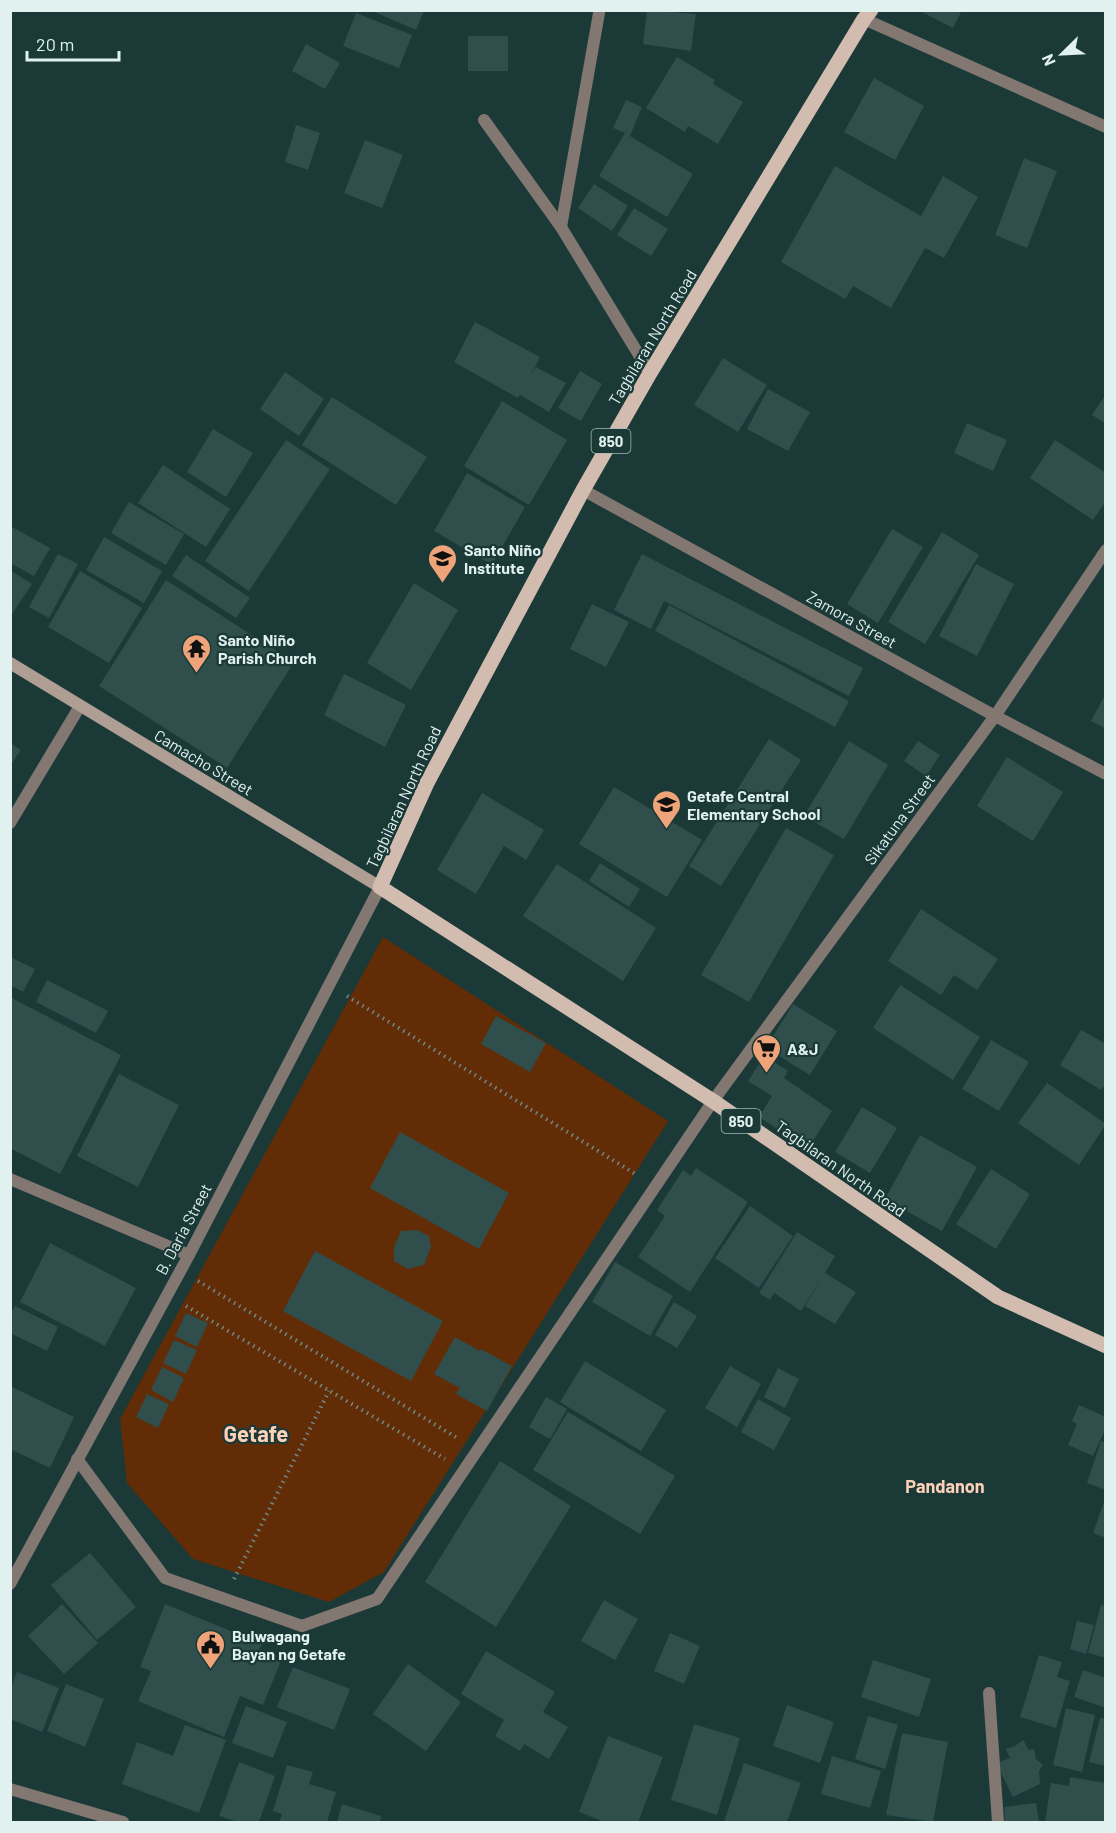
<svg xmlns="http://www.w3.org/2000/svg" width="1116" height="1833" viewBox="0 0 1116 1833" font-family="Barlow,sans-serif">
	<rect width="100%" height="100%" fill="#1a3937"/>
	<path fill="#622d06" d="M383,937L668,1121L384,1572L329,1602L193,1559L127,1483L120,1419Z"/>
	<g fill="#2f4e4c">
		<path d="M370,10H424L416,30Z"/>
		<path d="M647,10L696,14L691,51L643,44Z"/>
		<path d="M918,10H962L953,28Z"/>
		<path d="M356,13L412,35L399,68L343,46Z"/>
		<rect x="468" y="36" width="40" height="35"/>
		<path d="M306,44L340,63L325,89L292,71Z"/>
		<path d="M677,57L715,80L713,84L743,102L718,144L688,126L685,132L646,108Z"/>
		<path d="M874,78L924,106L895,160L844,132Z"/>
		<path d="M626,100L642,107L630,136L693,174L667,217L599,176L625,133L613,128Z"/>
		<path d="M296,125L320,133L308,170L285,162Z"/>
		<path d="M365,140L403,155L382,208L344,193Z"/>
		<path d="M1024,158L1057,171L1027,248L995,235Z"/>
		<path d="M835,166L921,216L943,176L978,197L944,258L925,248L891,308L853,286L845,299L781,262Z"/>
		<path d="M594,184L628,206L612,231L578,208Z"/>
		<path d="M634,208L668,229L651,256L617,235Z"/>
		<path d="M475,322L540,357L530,377L536,367L566,383L549,412L520,395L518,398L454,362Z"/>
		<path d="M723,358L767,385L738,432L694,405Z"/>
		<path d="M580,371L602,384L581,421L558,408Z"/>
		<path d="M285,372L324,399L299,436L260,409Z"/>
		<path d="M768,389L810,412L788,451L747,429Z"/>
		<path d="M1106,394V424L1092,415Z"/>
		<path d="M332,397L427,457L396,505L302,445Z"/>
		<path d="M502,401L567,440L529,505L464,466Z"/>
		<path d="M967,423L1007,440L993,471L954,453Z"/>
		<path d="M213,429L253,453L226,497L187,472Z"/>
		<path d="M286,440L330,469L249,591L205,561Z"/>
		<path d="M1055,440L1106,473V501L1093,520L1030,478Z"/>
		<path d="M163,465L230,509L206,547L138,503Z"/>
		<path d="M467,473L525,507L492,565L434,531Z"/>
		<path d="M129,502L184,534L166,565L111,533Z"/>
		<path d="M12,527L50,548L34,576L10,563Z"/>
		<path d="M892,529L923,547L878,623L847,604Z"/>
		<path d="M942,532L979,555L925,644L888,622Z"/>
		<path d="M104,537L162,571L144,603L86,570Z"/>
		<path d="M58,554L78,564L49,618L29,607Z"/>
		<path d="M642,554L863,668L849,696L664,601L651,629L614,610Z"/>
		<path d="M186,555L250,598L236,618L172,576Z"/>
		<path d="M976,564L1014,584L977,656L939,636Z"/>
		<path d="M10,570L32,584L10,617Z"/>
		<path d="M80,571L142,608L109,663L48,627Z"/>
		<path d="M166,580L294,662L227,768L99,686Z"/>
		<path d="M414,583L458,610L411,690L367,663Z"/>
		<path d="M592,604L629,622L606,667L570,649Z"/>
		<path d="M669,605L849,701L835,727L655,631Z"/>
		<path d="M344,674L406,705L385,747L324,715Z"/>
		<path d="M1106,693V729L1091,721Z"/>
		<path d="M769,739L801,760L721,886L689,866Z"/>
		<path d="M849,741L888,765L844,839L804,816Z"/>
		<path d="M918,741L940,755L926,776L904,761Z"/>
		<path d="M10,743L21,750L10,766Z"/>
		<path d="M1007,757L1063,792L1033,841L977,806Z"/>
		<path d="M614,787L702,840L667,897L579,844Z"/>
		<path d="M482,793L544,830L526,860L504,846L476,894L437,870Z"/>
		<path d="M786,828L834,855L749,1002L701,975Z"/>
		<path d="M600,863L640,889L629,907L589,881Z"/>
		<path d="M557,864L656,928L623,981L523,916Z"/>
		<path d="M921,909L998,959L977,990L954,975L941,995L888,961Z"/>
		<path d="M10,957L35,969L23,992L10,985Z"/>
		<path d="M47,980L108,1011L96,1033L36,1002Z"/>
		<path d="M900,985L980,1037L953,1080L873,1028Z"/>
		<path d="M10,997L121,1055L60,1174L10,1148Z"/>
		<path d="M793,1004L837,1031L810,1075L766,1048Z"/>
		<path d="M496,1016L546,1043L530,1072L481,1044Z"/>
		<path d="M1081,1030L1106,1044V1083L1101,1090L1060,1065Z"/>
		<path d="M991,1040L1029,1062L999,1111L962,1089Z"/>
		<path d="M764,1056L788,1071L784,1078L832,1111L808,1149L759,1117L772,1096L748,1081Z"/>
		<path d="M119,1074L179,1105L138,1187L77,1156Z"/>
		<path d="M1047,1083L1106,1124L1079,1165L1018,1123Z"/>
		<path d="M862,1107L897,1128L870,1173L835,1152Z"/>
		<path d="M400,1132L509,1193L479,1249L370,1188Z"/>
		<path d="M920,1135L977,1167L942,1231L885,1199Z"/>
		<path d="M696,1168L748,1202L690,1292L638,1257L665,1216L657,1210L683,1170L691,1176Z"/>
		<path d="M991,1169L1030,1194L996,1249L956,1224Z"/>
		<path d="M750,1206L793,1236L759,1288L715,1258Z"/>
		<path d="M417,1230L429,1236L431,1247L424,1265L408,1269L394,1261V1247L401,1231Z"/>
		<path d="M797,1232L835,1256L825,1273L856,1292L835,1324L805,1306L823,1276L801,1311L774,1293L770,1300L759,1293Z"/>
		<path d="M50,1243L136,1288L105,1346L20,1302Z"/>
		<path d="M315,1251L443,1321L411,1381L283,1311Z"/>
		<path d="M615,1262L673,1296L650,1336L592,1302Z"/>
		<path d="M674,1302L697,1316L677,1348L655,1335Z"/>
		<path d="M15,1306L58,1327L47,1351L10,1333V1314Z"/>
		<path d="M186,1313L208,1323L197,1347L175,1336Z"/>
		<path d="M455,1337L480,1351L481,1349L512,1366L487,1411L456,1394L460,1388L434,1374Z"/>
		<path d="M174,1340L197,1350L186,1374L163,1363Z"/>
		<path d="M585,1361L666,1410L641,1451L560,1402Z"/>
		<path d="M730,1366L761,1384L737,1427L705,1408Z"/>
		<path d="M162,1367L184,1378L173,1402L151,1390Z"/>
		<path d="M778,1368L799,1379L785,1408L764,1397Z"/>
		<path d="M12,1387L74,1417L50,1468L10,1449Z"/>
		<path d="M147,1394L169,1404L158,1428L136,1417Z"/>
		<path d="M546,1397L567,1409L550,1439L529,1427Z"/>
		<path d="M758,1399L791,1418L774,1450L741,1432Z"/>
		<path d="M1079,1405L1106,1417V1428L1093,1456L1068,1445L1077,1424L1072,1421Z"/>
		<path d="M568,1412L675,1476L640,1534L533,1470Z"/>
		<path d="M1101,1441L1106,1443V1490L1087,1483Z"/>
		<path d="M500,1461L571,1506L496,1627L425,1582Z"/>
		<path d="M1106,1496V1538L1093,1533Z"/>
		<path d="M90,1553L136,1607L97,1640L51,1585Z"/>
		<path d="M604,1600L638,1619L615,1660L581,1641Z"/>
		<path d="M62,1604L98,1643L64,1674L28,1636Z"/>
		<path d="M165,1604L262,1644L258,1652L281,1661L263,1705L240,1696L224,1737L138,1701L151,1671L140,1667Z"/>
		<path d="M1101,1605L1106,1606V1658L1088,1653Z"/>
		<path d="M1077,1621L1094,1625L1086,1654L1070,1649Z"/>
		<path d="M670,1633L700,1646L684,1684L654,1671Z"/>
		<path d="M486,1651L555,1692L543,1712L568,1727L549,1759L524,1744L520,1751L495,1736L504,1720L461,1694Z"/>
		<path d="M1039,1655L1062,1662L1057,1677L1070,1681L1056,1728L1020,1717Z"/>
		<path d="M873,1660L931,1679L919,1717L861,1697Z"/>
		<path d="M408,1664L461,1702L426,1751L373,1714Z"/>
		<path d="M293,1667L350,1689L334,1730L277,1707Z"/>
		<path d="M1083,1670L1106,1678V1708L1074,1697Z"/>
		<path d="M17,1672L59,1688L42,1732L10,1719V1690Z"/>
		<path d="M66,1684L104,1699L85,1747L47,1731Z"/>
		<path d="M787,1705L834,1722L820,1763L773,1746Z"/>
		<path d="M246,1706L287,1722L273,1758L232,1743Z"/>
		<path d="M1066,1708L1095,1715L1082,1772L1053,1765Z"/>
		<path d="M868,1716L898,1725L885,1769L855,1759Z"/>
		<path d="M1100,1718L1106,1719V1766L1089,1762Z"/>
		<path d="M694,1724L740,1738L717,1815L671,1800Z"/>
		<path d="M185,1725L226,1740L199,1813L122,1784L137,1742L173,1756Z"/>
		<path d="M902,1733L948,1742L933,1822L886,1815Z"/>
		<path d="M608,1736L663,1757L638,1822H601L602,1821L579,1812Z"/>
		<path d="M1023,1740L1029,1750L1034,1749L1036,1759L1043,1765L1039,1771L1040,1784L1013,1797L996,1763L1010,1758L1006,1749L1015,1746Z"/>
		<path d="M832,1756L881,1771L870,1808L821,1794Z"/>
		<path d="M239,1762L275,1776L259,1822H238L219,1816Z"/>
		<path d="M744,1763L801,1783L787,1822H724Z"/>
		<path d="M287,1765L313,1772L309,1784L336,1792L327,1822H279L282,1814L273,1811Z"/>
		<path d="M1070,1777L1106,1783V1822H1045L1051,1783L1069,1786Z"/>
		<path d="M1036,1803L1039,1822H1005L1004,1807Z"/>
		<path d="M342,1804L381,1816L380,1822H337Z"/>
	</g>
	<g fill="none" stroke-linecap="round" stroke-linejoin="round">
		<g stroke="#6f8887" stroke-width="4" stroke-dasharray="1.5 4.5" stroke-linecap="butt">
			<path d="M347,996L637,1175"/>
			<path d="M198,1281L459,1439"/>
			<path d="M186,1306L445,1459"/>
			<path d="M234,1579L329,1391"/>
		</g>
		<path stroke="#837771" stroke-width="12" d="M10,823L80,706"/>
		<g stroke="#837771" stroke-width="12">
			<path d="M864,19L1106,127"/>
			<path d="M484,120L561,227L650,373"/>
			<path d="M561,227L599,13"/>
			<path d="M583,490L995,716L1106,774"/>
			<path d="M10,1179L189,1255"/>
			<path d="M77,1459L165,1578L302,1626L377,1599L713,1101L995,716L1106,550"/>
			<path d="M10,1584L189,1255L380,887"/>
			<path d="M989,1693L998,1822"/>
			<path d="M10,1789L123,1822"/>
		</g>
		<path stroke="#af9e94" stroke-width="12" d="M10,663L380,887"/>
		<path stroke="#d2bbaf" stroke-width="15" d="M871,10L864,19L650,373L583,490L427,783L380,887L713,1101L998,1297L1106,1346"/>
	</g>
	<defs>
		<symbol id="school-pin" viewBox="-11 -11 22 30"><path d="M0 17L-7.5 6A9.5 9.5 0 1 1 7.5 6Z" fill="#efa378" stroke="#1a3937"/><path d="M0-5L7-2L0 1L-7-2ZM-4 1L0 2.5L4 1V4Q0 6-4 4Z" fill="#111"/></symbol>
		<symbol id="temple-pin" viewBox="-11 -11 22 30"><path d="M0 17L-7.5 6A9.5 9.5 0 1 1 7.5 6Z" fill="#efa378" stroke="#1a3937"/><path d="M0-6L5-2H3V0L6.5 2.5H4V6H1.5V3h-3V6H-4V2.5H-6.5L-3 0V-2H-5Z" fill="#111"/></symbol>
		<symbol id="supermarket-pin" viewBox="-11 -11 22 30"><path d="M0 17L-7.5 6A9.5 9.5 0 1 1 7.5 6Z" fill="#efa378" stroke="#1a3937"/><path d="M-6-5.5h2.5l.6 2H6L4.5 2H-2.5L-4.4-4H-6ZM-1.5 3.2a1.3 1.3 0 1 0 .1 0ZM3 3.2a1.3 1.3 0 1 0 .1 0Z" fill="#111"/></symbol>
		<symbol id="civic-pin" viewBox="-11 -11 22 30"><path d="M0 17L-7.5 6A9.5 9.5 0 1 1 7.5 6Z" fill="#efa378" stroke="#1a3937"/><path d="M-.6-6.5H3V-4.5H.6V-3L4-1V1h2V6H-6V1h2V-1L-.6-3ZM-1.2 2.5V6h2.4V2.5Z" fill="#111"/></symbol>
	</defs>
	<g fill-rule="evenodd">
		<use href="#school-pin" x="426" y="542" width="33" height="45"/>
		<use href="#temple-pin" x="180" y="632" width="33" height="45"/>
		<use href="#school-pin" x="650" y="788" width="33" height="45"/>
		<use href="#supermarket-pin" x="750" y="1032" width="33" height="45"/>
		<use href="#civic-pin" x="194" y="1628" width="33" height="45"/>
	</g>
	<g text-anchor="middle" dominant-baseline="central" stroke-width="4.5" stroke-linejoin="round" paint-order="stroke">
		<g fill="#1a3937" stroke="#a5bab8" stroke-width="1.5">
			<rect x="591.5" y="429" width="39" height="24" rx="4.5"/>
			<rect x="721.5" y="1109" width="39" height="24" rx="4.5"/>
		</g>
		<g font-size="15" font-weight="bold" fill="#e0f1f0">
			<text x="611" y="441">850</text>
			<text x="741" y="1121">850</text>
		</g>
		<g font-size="16" fill="#e0f1f0" stroke="#1a3937">
			<text transform="translate(652 337) rotate(-59)">Tagbilaran North Road</text>
			<text transform="translate(852 619) rotate(29)">Zamora Street</text>
			<text transform="translate(204 762) rotate(31)">Camacho Street</text>
			<text transform="translate(403 797) rotate(-65)">Tagbilaran North Road</text>
			<text transform="translate(899 819) rotate(-54)">Sikatuna Street</text>
			<text transform="translate(841 1168) rotate(35)">Tagbilaran North Road</text>
			<text transform="translate(183 1229) rotate(-62)">B. Daria Street</text>
		</g>
		<g font-size="16" font-weight="bold" fill="#e0f1f0" stroke="#1a3937" text-anchor="start">
			<text x="464" y="549">Santo Niño<tspan x="464" dy="18">Institute</tspan></text>
			<text x="218" y="639">Santo Niño<tspan x="218" dy="18">Parish Church</tspan></text>
			<text x="687" y="795">Getafe Central<tspan x="687" dy="18">Elementary School</tspan></text>
			<text x="787" y="1048">A&amp;J</text>
			<text x="232" y="1635">Bulwagang<tspan x="232" dy="18">Bayan ng Getafe</tspan></text>
		</g>
		<g font-size="18" font-weight="bold" fill="#fdd0b8" stroke="#1a3937">
			<text x="945" y="1486">Pandanon</text>
		</g>
		<g font-size="22" font-weight="bold" fill="#fdd0b8" stroke="#1a3937">
			<text x="256" y="1433">Getafe</text>
		</g>
	</g>
	<rect width="1116" height="1833" fill="none" stroke="#e0f1f0" stroke-width="24"/>
	<g transform="translate(1062 54) rotate(246)" stroke="#1a3937" stroke-width="4.5" paint-order="stroke">
	<path d="M0-4.5L10 22L0 15L-10 22Z" fill="#e0f1f0"/>
	<text y="-9" font-size="16" font-weight="bold" text-anchor="middle" fill="#e0f1f0">N</text>
	</g>
	<path d="M27 51v9h92v-9" fill="none" stroke="#e0f1f0" stroke-width="3"/>
	<text x="36" y="51" font-size="18" fill="#e0f1f0" stroke="#1a3937" stroke-width="4.5" paint-order="stroke">20 m</text>
</svg>
